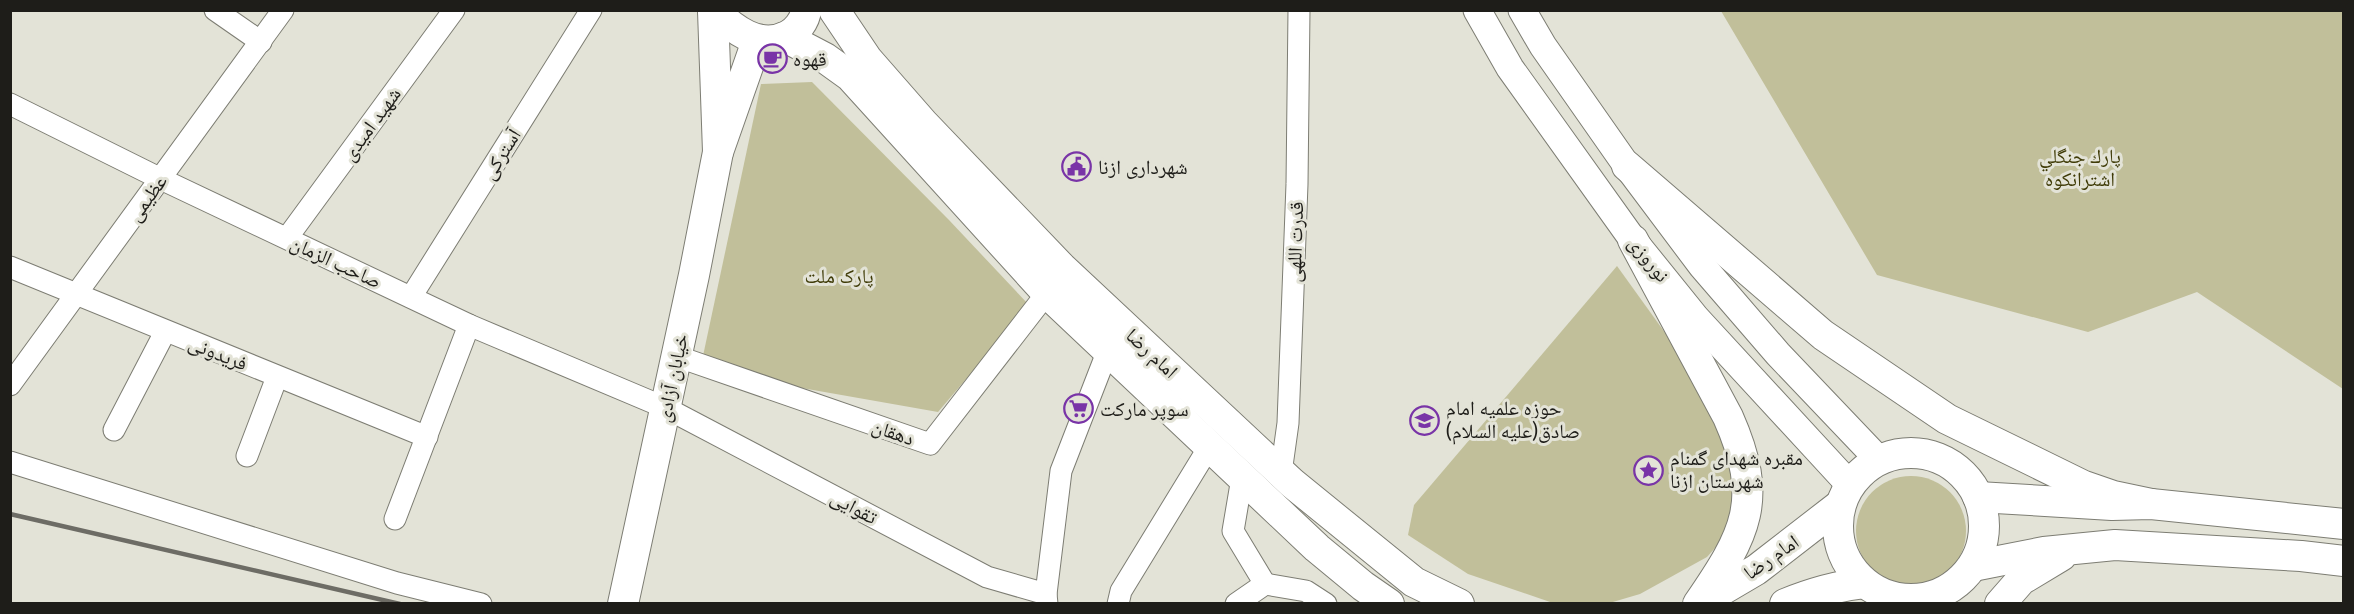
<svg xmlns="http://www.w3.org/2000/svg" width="2354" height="614" viewBox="0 0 2354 614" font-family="'Fira Sans Condensed','Noto Naskh Arabic',sans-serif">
	<rect width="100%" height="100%" fill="#e3e3d7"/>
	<g fill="#c1bf9a">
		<path d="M1721,11H2343V389L2197,292L2088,332L1877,275Z"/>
		<path d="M812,82L949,220L1029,305L938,412L700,370L761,84Z"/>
		<path d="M1617,266L1676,348L1714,417L1729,457L1736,497L1733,528L1707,557L1640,594L1606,604L1553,603L1468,574L1408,535L1414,505Z"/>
		<circle cx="1911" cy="531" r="55"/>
	</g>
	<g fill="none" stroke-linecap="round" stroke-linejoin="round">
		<defs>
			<g id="minor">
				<path d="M215,10L261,42"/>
				<path d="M10,104L161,179L469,325L666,408L987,577L1046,594"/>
				<path d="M287,238L454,10"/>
				<path d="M10,267L427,437"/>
				<path d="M411,297L591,10"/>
				<path d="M676,356L930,444L1047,293"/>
				<path d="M10,385L283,10"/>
				<path d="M114,430L165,332"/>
				<path d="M247,456L277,377"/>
				<path d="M10,462L397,583L481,604"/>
				<path d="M1281,473L1288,423L1297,184L1299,10"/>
				<path d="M395,519L469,325"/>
				<path d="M1265,584L1306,591L1326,604"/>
				<path d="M1047,604L1046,594L1061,471L1108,350"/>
				<path d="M1118,604L1121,591L1209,447"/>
				<path d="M1236,604L1265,584L1233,531L1242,478"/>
			</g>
			<g id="tertiary">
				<path d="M1477,10L1510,68L1633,240L1696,318L1850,485"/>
				<path d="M1522,10L1543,46L1627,166L1702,266L1778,354L1879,460"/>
			</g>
			<g id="secondary">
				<path d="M713,10C733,29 759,50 787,36C796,32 805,21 806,10"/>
				<path d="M834,10L867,59L923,123L1062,268L1292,483L1414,582L1459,604"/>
				<path d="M713,11L718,152L757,41"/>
				<path d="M785,37L825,58L850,76L1047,293L1317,548L1363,586L1389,604"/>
				<path d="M1627,166L1823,335L1947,419L2084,486L2113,496L2151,504"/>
				<path d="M1633,240L1728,417C1765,500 1746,534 1698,604"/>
				<circle cx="1911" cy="526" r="73"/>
				<path d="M1978,497L2112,505L2151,504L2344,524"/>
				<path d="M1973,566L2044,552L2115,545L2301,556L2344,561"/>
				<path d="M1705,600L1756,570L1840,505"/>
				<path d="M623,604L694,275L718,152"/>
				<path d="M1785,604C1812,593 1836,586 1864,583"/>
				<path d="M2000,604L2021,580L2061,556"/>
			</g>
		</defs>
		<use href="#minor" stroke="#7d7d73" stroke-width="23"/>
		<use href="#tertiary" stroke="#7d7d73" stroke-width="29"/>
		<use href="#secondary" stroke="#7d7d73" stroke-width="32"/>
		<use href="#minor" stroke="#fff" stroke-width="21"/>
		<use href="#tertiary" stroke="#fff" stroke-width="27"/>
		<use href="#secondary" stroke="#fff" stroke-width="30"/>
		<path stroke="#6d6c65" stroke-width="4.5" d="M10,514L400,604"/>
	</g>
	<defs>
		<symbol id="cafe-ring" viewBox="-11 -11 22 22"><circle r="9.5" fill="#e3e3d7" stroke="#7934a7" stroke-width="1.5"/><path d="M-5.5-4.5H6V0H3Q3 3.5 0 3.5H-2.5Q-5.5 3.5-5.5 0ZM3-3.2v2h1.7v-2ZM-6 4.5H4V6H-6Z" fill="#7934a7"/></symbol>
		<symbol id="civic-ring" viewBox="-11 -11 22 22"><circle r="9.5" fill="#e3e3d7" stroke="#7934a7" stroke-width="1.5"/><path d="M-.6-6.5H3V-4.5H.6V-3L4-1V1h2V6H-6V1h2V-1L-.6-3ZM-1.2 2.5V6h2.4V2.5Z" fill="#7934a7"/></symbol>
		<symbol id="supermarket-ring" viewBox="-11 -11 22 22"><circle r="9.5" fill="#e3e3d7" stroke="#7934a7" stroke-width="1.5"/><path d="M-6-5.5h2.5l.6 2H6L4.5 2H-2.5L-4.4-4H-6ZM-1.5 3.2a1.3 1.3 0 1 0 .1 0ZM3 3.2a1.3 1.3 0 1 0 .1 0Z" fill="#7934a7"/></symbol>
		<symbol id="university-ring" viewBox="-11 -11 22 22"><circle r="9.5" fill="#e3e3d7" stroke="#7934a7" stroke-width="1.5"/><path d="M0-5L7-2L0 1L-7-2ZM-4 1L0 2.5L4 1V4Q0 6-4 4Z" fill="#7934a7"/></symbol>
		<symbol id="sight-ring" viewBox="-11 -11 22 22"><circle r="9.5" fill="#e3e3d7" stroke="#7934a7" stroke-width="1.5"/><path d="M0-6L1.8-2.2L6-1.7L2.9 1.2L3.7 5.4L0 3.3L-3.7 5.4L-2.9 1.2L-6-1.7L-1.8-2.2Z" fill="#7934a7"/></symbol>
	</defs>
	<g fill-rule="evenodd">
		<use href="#cafe-ring" x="756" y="42" width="33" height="33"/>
		<use href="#civic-ring" x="1060" y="150" width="33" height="33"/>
		<use href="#supermarket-ring" x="1062" y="392" width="33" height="33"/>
		<use href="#university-ring" x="1408" y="404" width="33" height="33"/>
		<use href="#sight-ring" x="1632" y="454" width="33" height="33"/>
	</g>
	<g text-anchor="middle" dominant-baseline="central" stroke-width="6" stroke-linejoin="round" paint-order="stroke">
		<g font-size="20" fill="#1e1d19" stroke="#e3e3d7" text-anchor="start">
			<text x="793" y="59">قهوه</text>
			<text x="1098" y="167">شهرداری ازنا</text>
			<text x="1446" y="408">حوزه علمیه امام<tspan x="1446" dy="23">صادق(علیه السلام)</tspan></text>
			<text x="1100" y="409">سوپر مارکت</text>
			<text x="1670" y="458">مقبره شهدای گمنام<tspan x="1670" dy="23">شهرستان ازنا</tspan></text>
		</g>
		<g font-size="20" fill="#1e1d19" stroke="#e3e3d7">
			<text transform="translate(371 124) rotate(-54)">شهید امیدی</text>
			<text transform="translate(501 154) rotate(-58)">آسترکی</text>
			<text transform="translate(147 198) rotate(-54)">عظیمی</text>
			<text transform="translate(1295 242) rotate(-88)">قدرت اللهی</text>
			<text transform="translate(1649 259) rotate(51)">نوروزی</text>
			<text transform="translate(336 262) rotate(25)">صاحب الزمان</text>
			<text transform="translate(218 353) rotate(22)">فریدونی</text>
			<text transform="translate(1152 353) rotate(43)">امام رضا</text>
			<text transform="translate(672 378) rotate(-78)">خیابان آزادی</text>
			<text transform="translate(893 432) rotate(19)">دهقان</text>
			<text transform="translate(854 507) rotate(28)">تقوایی</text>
			<text transform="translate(1771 557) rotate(-35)">امام رضا</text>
		</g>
		<g font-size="20" fill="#3f3b07" stroke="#e3e3d7">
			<text x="2080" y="156">پارك جنگلي<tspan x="2080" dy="23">اشترانكوه</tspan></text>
			<text x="839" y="276">پارک ملت</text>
		</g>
	</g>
	<rect width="2354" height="614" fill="none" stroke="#1e1d19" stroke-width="24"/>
</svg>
